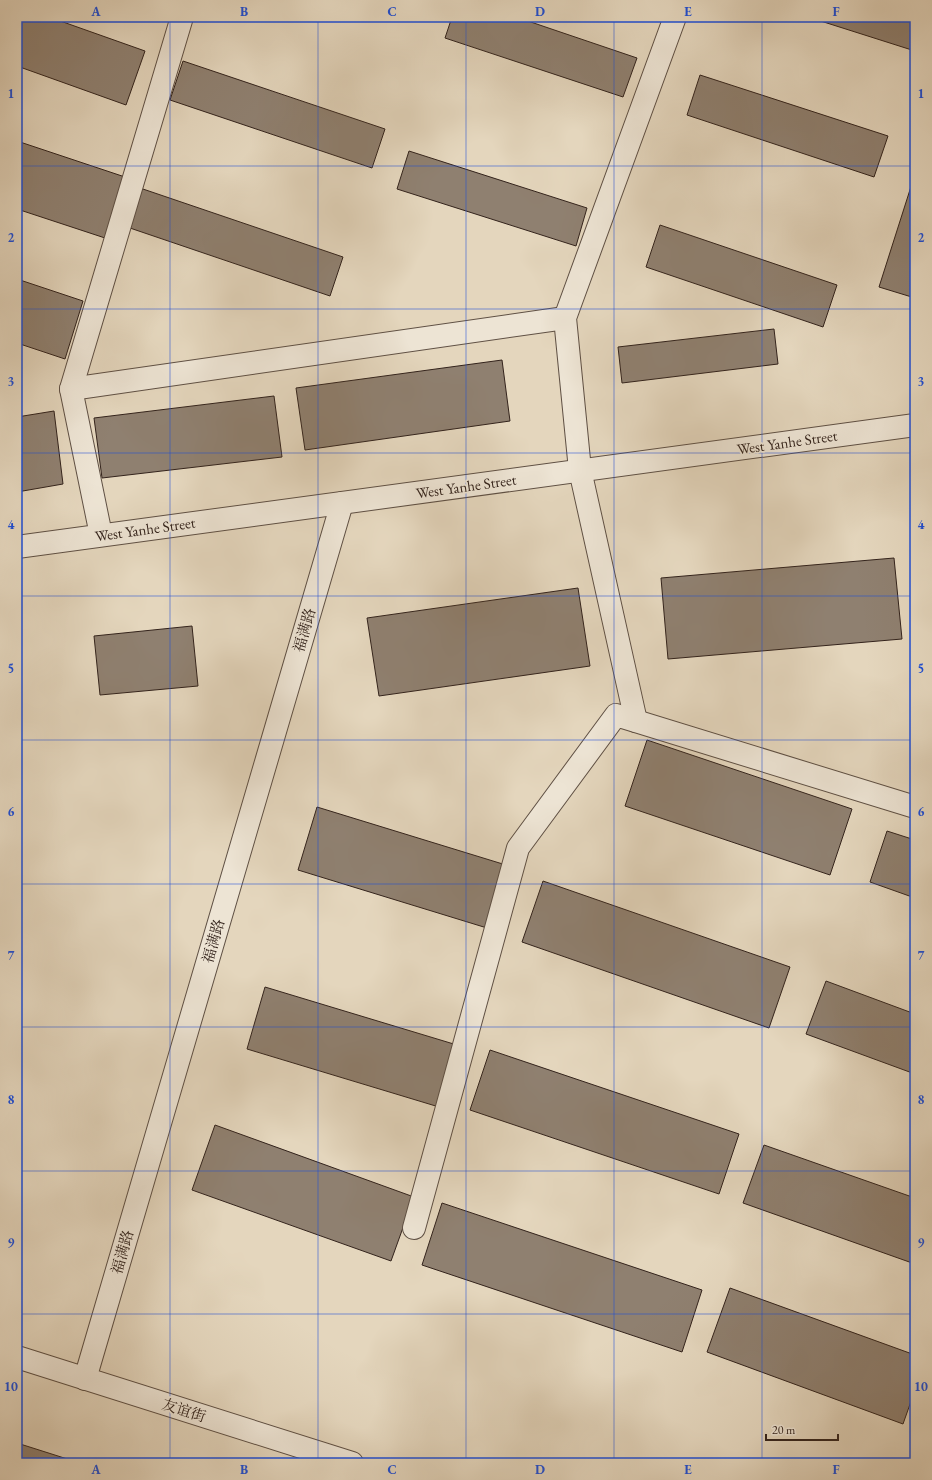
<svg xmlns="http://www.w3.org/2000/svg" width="932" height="1480" viewBox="0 0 932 1480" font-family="'EB Garamond','Noto Serif SC',serif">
	<rect width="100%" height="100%" fill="#e4d6bd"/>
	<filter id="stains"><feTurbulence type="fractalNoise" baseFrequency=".005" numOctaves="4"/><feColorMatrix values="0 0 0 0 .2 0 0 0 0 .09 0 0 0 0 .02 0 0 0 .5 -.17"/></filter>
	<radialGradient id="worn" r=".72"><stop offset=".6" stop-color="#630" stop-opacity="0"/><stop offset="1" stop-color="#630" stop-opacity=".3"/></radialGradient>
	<g fill="#8f8070" stroke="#33231c">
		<path d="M17,17H49L145,51L126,105L17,66Z"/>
		<path d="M452,17H516L637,58L623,97L445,38Z"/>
		<path d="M808,17H915V51Z"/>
		<path d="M183,61L385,129L372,168L170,100Z"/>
		<path d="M700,75L888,136L874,177L687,115Z"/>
		<path d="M17,141L125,177L105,238L17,209Z"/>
		<path d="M409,151L587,208L576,246L397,189Z"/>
		<path d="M915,174V298L879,287Z"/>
		<path d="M140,188L343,257L330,296L127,227Z"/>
		<path d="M660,225L837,285L823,327L646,267Z"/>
		<path d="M17,279L83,301L65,359L17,343Z"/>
		<path d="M774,329L778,364L622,383L618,347Z"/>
		<path d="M502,360L510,421L305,450L296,388Z"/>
		<path d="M274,396L282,457L102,478L94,418Z"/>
		<path d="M54,411L63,484L17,492V417Z"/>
		<path d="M894,558L902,639L668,659L661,578Z"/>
		<path d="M578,588L590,666L379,696L367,618Z"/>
		<path d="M192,626L198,686L100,695L94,636Z"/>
		<path d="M647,740L852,809L830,875L625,806Z"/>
		<path d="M317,807L506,865L487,928L298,870Z"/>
		<path d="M887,831L915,840V898L870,882Z"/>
		<path d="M543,881L790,967L769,1028L522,942Z"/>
		<path d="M826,981L915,1014V1074L806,1034Z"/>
		<path d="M265,987L457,1045L439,1107L247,1049Z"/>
		<path d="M490,1050L739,1134L719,1194L470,1110Z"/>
		<path d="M215,1125L414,1197L391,1261L192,1190Z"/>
		<path d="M764,1145L915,1198V1264L743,1203Z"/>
		<path d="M442,1203L702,1290L682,1352L422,1265Z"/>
		<path d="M730,1288L915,1355V1390L903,1424L707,1352Z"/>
		<path d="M17,1443L80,1463H17Z"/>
	</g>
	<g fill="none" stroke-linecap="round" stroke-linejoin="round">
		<defs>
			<g id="minor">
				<path d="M71,389L565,318"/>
				<path d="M101,535L71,389L182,17"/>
				<path d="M17,547L915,425"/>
				<path d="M636,721L580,470L565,318L675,17"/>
				<path d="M414,1228L518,848L616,715L915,807"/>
				<path d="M17,1357L352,1463"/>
				<path d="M85,1379L342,503"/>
			</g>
		</defs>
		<use href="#minor" stroke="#5f5044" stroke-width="24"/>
		<use href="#minor" stroke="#ede4d4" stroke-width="22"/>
	</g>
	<path fill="none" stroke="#1d4ed8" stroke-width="1" stroke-opacity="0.55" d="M170,17V1463M318,17V1463M466,17V1463M614,17V1463M762,17V1463M17,166H915M17,309H915M17,453H915M17,596H915M17,740H915M17,884H915M17,1027H915M17,1171H915M17,1314H915"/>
	<g text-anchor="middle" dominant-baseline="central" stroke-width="3.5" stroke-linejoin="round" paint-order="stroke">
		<g font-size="15" fill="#33231c" stroke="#ede4d4">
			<text transform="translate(787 442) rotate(-8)">West Yanhe Street</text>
			<text transform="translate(466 486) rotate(-8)">West Yanhe Street</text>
			<text transform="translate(145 529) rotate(-8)">West Yanhe Street</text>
			<text transform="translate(304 630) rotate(-74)">福满路</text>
			<text transform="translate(213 941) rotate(-74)">福满路</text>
			<text transform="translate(122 1252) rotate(-74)">福满路</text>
			<text transform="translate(184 1410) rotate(18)">友谊街</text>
		</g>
	</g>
	<rect width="932" height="1480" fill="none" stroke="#e4d6bd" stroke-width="44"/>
	<path d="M766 1434v6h72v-6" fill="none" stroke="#33231c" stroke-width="2"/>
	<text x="772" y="1434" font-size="12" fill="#33231c" stroke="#ede4d4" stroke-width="3" paint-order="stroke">20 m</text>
	<rect x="22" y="22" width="888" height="1436" fill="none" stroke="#1d4ed8" stroke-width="1.5"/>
	<g font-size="13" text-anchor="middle" font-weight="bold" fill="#1d4ed8">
		<text x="96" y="16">A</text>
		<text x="244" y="16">B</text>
		<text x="392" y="16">C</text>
		<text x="540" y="16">D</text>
		<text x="688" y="16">E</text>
		<text x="836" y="16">F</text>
		<text x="11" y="98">1</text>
		<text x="921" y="98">1</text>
		<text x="11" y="242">2</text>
		<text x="921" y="242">2</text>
		<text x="11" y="386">3</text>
		<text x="921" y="386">3</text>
		<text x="11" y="529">4</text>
		<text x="921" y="529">4</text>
		<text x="11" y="673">5</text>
		<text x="921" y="673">5</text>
		<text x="11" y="816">6</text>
		<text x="921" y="816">6</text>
		<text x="11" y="960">7</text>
		<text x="921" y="960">7</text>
		<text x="11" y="1104">8</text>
		<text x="921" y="1104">8</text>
		<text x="11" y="1247">9</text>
		<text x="921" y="1247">9</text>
		<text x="11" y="1391">10</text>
		<text x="921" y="1391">10</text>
		<text x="96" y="1474">A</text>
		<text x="244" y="1474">B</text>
		<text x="392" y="1474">C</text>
		<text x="540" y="1474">D</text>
		<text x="688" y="1474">E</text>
		<text x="836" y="1474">F</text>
	</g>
	<rect width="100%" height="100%" filter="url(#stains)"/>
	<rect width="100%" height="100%" fill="url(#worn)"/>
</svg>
